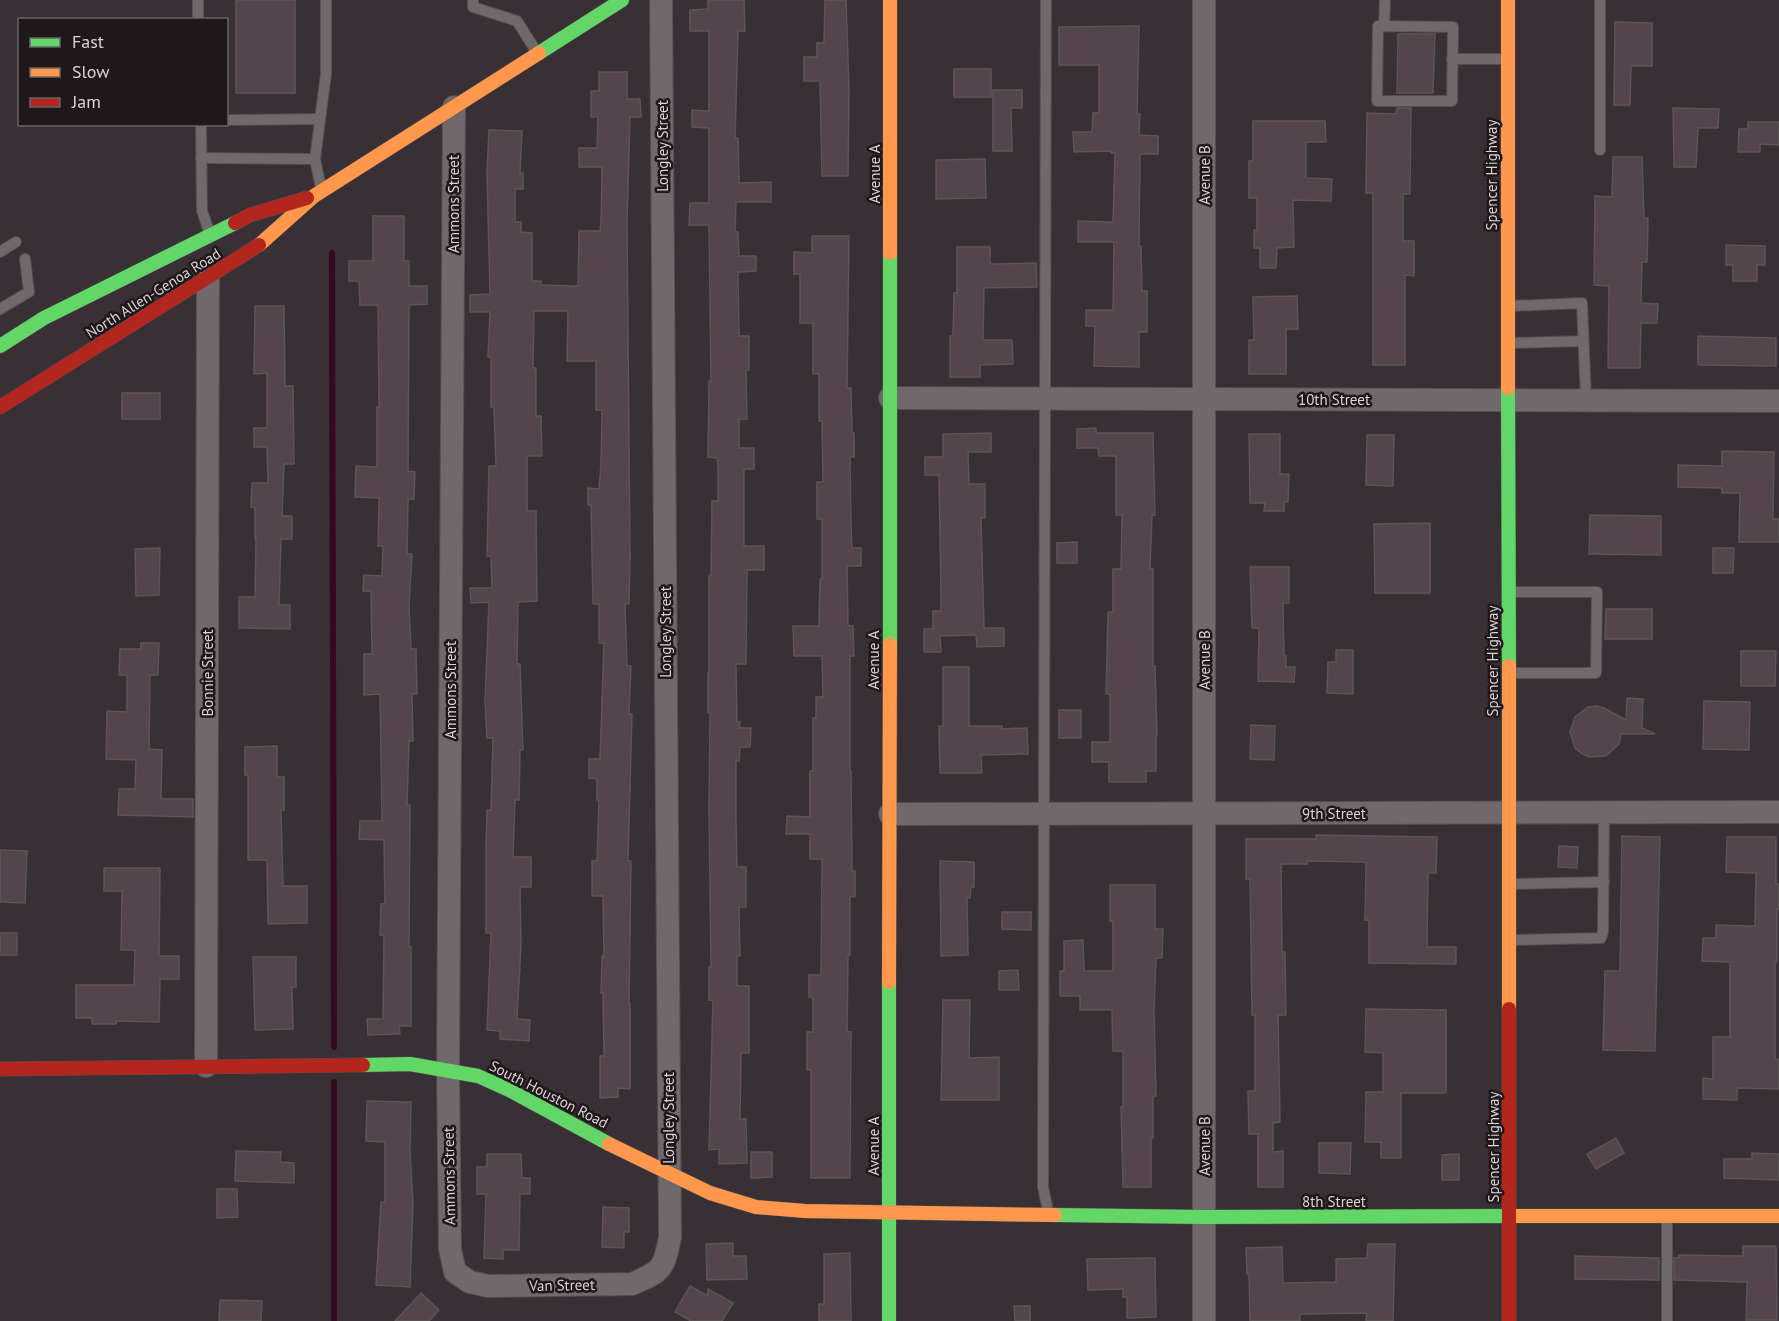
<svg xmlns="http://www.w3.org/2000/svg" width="1779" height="1321" viewBox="0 0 1779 1321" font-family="'PT Sans',sans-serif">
	<rect width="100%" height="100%" fill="#383034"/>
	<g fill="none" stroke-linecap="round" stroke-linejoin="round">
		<g stroke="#350921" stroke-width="6">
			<path d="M332,253L334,1047"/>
			<path d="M334,1082V1321"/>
		</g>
	</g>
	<g fill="#54444b" stroke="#5b5558" stroke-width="1.5">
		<rect x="236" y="0" width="59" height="93"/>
		<path d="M708,0H744L745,31H738L735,138H738L739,183L771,182V202H736L735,232H738L739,256H756V271L738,272L739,336H749V370H746L747,419H739V448H754V469H744V546H764V570H747L746,664H736L737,722H740L739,728H751L750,747H740L739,761H736V821L737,867H746V907H739L740,956H737V986H749V1053H741L740,1119H746L747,1163L719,1164V1149L709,1150L713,1000H709V967H711L709,807L710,713H708V673H709V576H711L712,501H718V469L717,458L708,457L709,381H711L709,225H689L690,203H709V128L692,127V110L709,111V31H690V10L708,9Z"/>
		<path d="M825,0H846L849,89L848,176H822L820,81H804V57H817V43H824Z"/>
		<path d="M1615,22L1652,23V66H1631L1630,105H1614Z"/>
		<path d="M1139,26L1137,114H1140L1139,135L1158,136V154H1140L1139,246H1141L1142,291H1147V332H1139V367L1094,366L1095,326H1086V310H1113L1114,242H1078V221L1113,222L1115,153H1111V151L1074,152L1073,132H1092L1093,113H1099V65H1059V27Z"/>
		<path d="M1398,34H1435L1433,93H1397Z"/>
		<rect x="954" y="69" width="37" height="28"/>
		<path d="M599,72H627V99H640L641,117H630L627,222L630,556L629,604H625L627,666H631L629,714H632L628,861H631L629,1004H630V1089L618,1088V1097L600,1098V1056H604L603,993H601L602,956L604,957L603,896H592V861H597L599,800H597V779L589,778V759H600L604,643H599V604H593L591,505H588V488L599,489L601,464L602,410H596V361H567L568,311H534L533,368H536V416H541L542,456H527V511H536L537,601L518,602L517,664H520L523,750H520L519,800H515L513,857H531V887H520L521,945L517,1019L530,1020L529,1041L500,1039V1031L487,1030L491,933H486V847L487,810H491L493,738H487L485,701L489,602L471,603L470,588H492L491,556H487L489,466H496L494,408L491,407V358L488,357L490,312H470V295L490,294L487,173L489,130L522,131L520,173H523V189H515V222H521V232L532,233V281H541V285L578,286L579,231H600L601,222L602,167H579V148H597L598,117H591V91H599Z"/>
		<path d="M993,90H1022V108H1011L1012,151H993Z"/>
		<path d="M1397,108H1411L1410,194H1403V241H1414V276L1405,275V365H1373V193H1366L1367,113L1396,114Z"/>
		<path d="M1673,108L1719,109L1718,128H1698L1696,167H1674Z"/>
		<path d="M1253,121H1325L1326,142H1306V178L1332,179L1331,201L1293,200L1294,247L1277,248L1276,268H1260V248H1254V230H1257V198H1249V161H1253Z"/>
		<path d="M1748,122H1779V145L1760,144V152H1738L1739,129H1748Z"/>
		<path d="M1613,157H1642L1644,218H1648L1647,262H1642L1641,303L1658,304L1657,323H1641L1640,368H1608L1609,286L1594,285L1595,196L1612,197Z"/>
		<path d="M985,159L986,198L936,199V160Z"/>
		<path d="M373,216H404V261H409V286H427V304L409,305L408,471L415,472L414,499H408L407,554H412L409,606L411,649H416L417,694H412L413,741H409L407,805H410L409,947H411V1026H399L400,1034L368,1035L367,1019H383L384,936L380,935L381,904H385L384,840L359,839L360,821H382L380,694L364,695V654H372L371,591H363L364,575L382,576L383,546H378L379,498L355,497L356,466L377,467V407H379L378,305H360L359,281H349V261H373Z"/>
		<path d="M812,236H849L847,388H851L852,433H854V457H850L851,524L852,548H861V566H847L848,626H853L854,656H850V771H851L852,871H855V897L850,896V955L848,956L847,1032H851L850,1178H811V1070H807V1032H813V998L809,997V975H821L822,859H810V834H786L787,816L810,817V771H813V718H816V697H823L822,656H794L793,626H819L820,579H822V519H817V482H823L822,421H819V374H813V323H800V274H794V252L812,253Z"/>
		<path d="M1726,245L1765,246V265H1757V281H1733V265H1726Z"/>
		<path d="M957,247H990V264L1036,263L1037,287L984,288L983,340H1012L1013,364L980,365V377H950V336H953L954,293H957Z"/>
		<path d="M1297,296L1298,329H1286V374H1249V340H1254L1253,297Z"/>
		<path d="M255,306H284L285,386H293L294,464H284L282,516H292V539H281L279,605H290V629L239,628V597H255L256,539H255V507H251L252,483H268L267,447H254V428H267V373L254,374Z"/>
		<path d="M1698,336L1776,338V366L1698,365Z"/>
		<rect x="122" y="393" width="38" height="26"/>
		<path d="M1096,428V433H1153L1155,515H1152L1150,569H1153V666H1155L1157,735H1156V771H1146V782H1109V762H1092V742H1110V694H1106L1108,612H1113V569H1121L1122,515H1116V456H1099L1098,448H1077V429Z"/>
		<path d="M991,433V452H968L969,484H985V518H981L984,628H1004V646L977,647L976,635L940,636L941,652H924V629H933V611H941V596L939,475H925V457H943V434Z"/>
		<path d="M1249,434H1280V474H1289L1288,502H1284V511H1264L1265,503H1250Z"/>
		<path d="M1367,435H1394L1393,486L1366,485Z"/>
		<path d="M1722,451L1774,452L1773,519H1779V542H1739L1740,493H1722V488L1678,487V465L1722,466Z"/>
		<path d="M1590,515L1661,516V555L1589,554Z"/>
		<path d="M1430,523V593H1375L1374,524Z"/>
		<path d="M1077,542V563H1057V543Z"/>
		<path d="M160,548L159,595L136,596L135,549Z"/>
		<path d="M1713,548H1734L1733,573H1713Z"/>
		<path d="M1250,567H1289V603H1283L1284,656H1286V667H1295L1294,682L1258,681L1259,628H1252Z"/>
		<path d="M1606,609H1652V639H1605Z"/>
		<path d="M141,643H159L158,675H150L149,749L162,750L161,799H193V817L118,815L119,789H135L136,760L106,759L107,711L127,712V675H119L120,649H141Z"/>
		<path d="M1336,650H1353V694L1327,693L1328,662H1336Z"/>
		<path d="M1741,651H1776L1775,686H1741Z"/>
		<path d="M943,667H969V726H1002V729L1027,728L1028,754L981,755L982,773H940L939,726H943Z"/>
		<path d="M1627,698L1643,699L1642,728L1655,734H1621L1619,744L1606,756L1589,757L1581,753L1575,748L1570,732L1575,717L1588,707L1596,706L1604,708L1626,720Z"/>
		<path d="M1704,701L1750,702L1749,750L1703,749Z"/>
		<rect x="1059" y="710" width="22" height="28"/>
		<path d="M1251,725L1275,726L1274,760L1250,759Z"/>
		<path d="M277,746V777H284V810H281L283,886H307V923L268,924L267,860H248V775H245V747Z"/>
		<path d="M1316,835L1437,837L1436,873H1428L1427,947H1456V964L1369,963V920H1365L1366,862L1307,861V864H1281L1282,952H1285L1286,1015H1278L1280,1122L1273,1123V1152L1283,1151V1187H1258V1134H1249L1248,1091H1255V1015H1252L1250,879H1246V839H1316Z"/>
		<path d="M1622,836L1660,837L1655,1051L1603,1050L1605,971H1620Z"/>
		<path d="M1727,837H1776V884H1779V909H1777V962H1775V1059H1779V1089L1737,1088V1100L1703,1099V1078L1713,1079V1037H1730V962L1702,961L1703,938H1716V925L1755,926L1756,873L1726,872Z"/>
		<path d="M1559,846L1578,847L1577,868L1558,867Z"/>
		<path d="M0,850L27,851L25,903L0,902Z"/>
		<path d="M940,861L974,862V887H971L970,898H967L968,955L941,956Z"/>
		<path d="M104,868H160L159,956H179V979H160L159,1022L116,1021V1024H92V1018H76V985H134L135,950H121L122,891H104Z"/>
		<path d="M1110,885H1155V929H1163L1162,958H1156L1154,1011L1156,1096H1153V1138H1151V1187H1123L1121,1107H1123V1051H1113L1112,1010H1080V996H1060V971H1064V941L1083,940L1084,971H1113V921H1110Z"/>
		<path d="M1002,912H1031V930L1002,929Z"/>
		<rect x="0" y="933" width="17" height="22"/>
		<path d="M253,957H296V987H292L293,1029L255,1030Z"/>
		<path d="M1018,970L1019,990H999V971Z"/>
		<path d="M943,1000H970L969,1058L999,1057V1100H941Z"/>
		<path d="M1366,1009L1446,1010V1093H1401V1158H1381V1142H1365L1366,1092H1383V1053L1365,1052Z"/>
		<path d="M367,1101L411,1102L410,1151L413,1203L410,1287L376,1285L381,1202H385V1142L366,1141Z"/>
		<path d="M1616,1138L1624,1153L1596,1169L1587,1154Z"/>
		<path d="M1319,1143H1351L1350,1174L1319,1173Z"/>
		<path d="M236,1151L281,1152L280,1162L294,1163V1183L235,1181Z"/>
		<path d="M751,1152H772V1177L751,1178Z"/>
		<path d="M1752,1153L1779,1154V1180L1724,1178V1159H1752Z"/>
		<path d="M487,1154H521L522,1178H530V1194H520L519,1250H503V1259L484,1258L486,1194H477V1167H487Z"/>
		<path d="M1459,1154V1180H1442V1155Z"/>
		<path d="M217,1189H237L238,1217L217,1218Z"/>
		<path d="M603,1207L629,1208V1232H624V1248L602,1247Z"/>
		<path d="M733,1243V1256H746L747,1279L707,1280L706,1244Z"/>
		<path d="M1368,1244H1395L1393,1321H1366L1367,1313L1300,1314V1321H1250L1249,1274H1247L1246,1248L1282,1247L1283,1283L1336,1282V1259L1367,1258Z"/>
		<path d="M1743,1246H1776L1777,1320H1746L1747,1282L1674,1280V1258H1679V1255L1743,1256Z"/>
		<path d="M850,1253L851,1321H819V1304H824V1254Z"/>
		<path d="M1575,1256L1659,1258V1280L1575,1279Z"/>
		<path d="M1155,1258L1156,1317L1127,1318V1297H1123V1289L1088,1290L1087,1259Z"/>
		<path d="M690,1286L708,1296V1289L733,1303L722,1321H691L675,1312Z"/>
		<path d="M421,1293L439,1310L429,1321H395Z"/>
		<path d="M220,1300L262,1301L261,1321H219Z"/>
		<path d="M1014,1306H1030V1321H1015Z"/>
	</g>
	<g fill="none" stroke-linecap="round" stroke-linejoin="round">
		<defs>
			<g id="lane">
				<path d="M473,0V7L517,21L536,51"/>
				<path d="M1046,0L1043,1187L1048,1211"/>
				<path d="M1600,0V150"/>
				<path d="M198,20V0"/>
				<path d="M1378,26L1453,27L1452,101H1377Z"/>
				<path d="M1384,26L1385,0"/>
				<path d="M1452,59H1506"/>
				<path d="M226,120L320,119"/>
				<path d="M201,124L202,211L209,231"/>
				<path d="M201,158L315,159"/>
				<path d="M321,188L315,159L326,74V0"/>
				<path d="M0,252L16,242"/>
				<path d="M1511,306L1582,303L1586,400"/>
				<path d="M0,309L29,292L25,259"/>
				<path d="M1512,343L1583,341"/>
				<path d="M1512,673H1596L1597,592H1512"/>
				<path d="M1512,884L1604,882"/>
				<path d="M1512,940L1601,938L1603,932L1604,812"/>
				<path d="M1667,1219V1321"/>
			</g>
			<g id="street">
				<path d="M454,107L448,1069L450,1249L455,1272L470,1282L488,1286L632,1284C663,1271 664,1268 670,1237L661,0"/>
				<path d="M890,398L1779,401"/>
				<path d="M890,814L1779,812"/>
				<path d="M206,1066L208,279"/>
				<path d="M1204,1321V0"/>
			</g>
			<g id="fast">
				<path d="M539,53L622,0"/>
				<path d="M0,346L44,318L235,223"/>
				<path d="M1508,388L1509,666"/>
				<path d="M890,644V253"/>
				<path d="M363,1065L410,1064L478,1076L511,1091L609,1144"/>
				<path d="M1055,1215L1204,1217L1513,1216"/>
				<path d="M889,1321V982"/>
			</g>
			<g id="slow">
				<path d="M1508,0V388"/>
				<path d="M259,245L314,196L539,53"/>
				<path d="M890,253V0"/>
				<path d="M1509,666V1009"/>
				<path d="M889,982L890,644"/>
				<path d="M609,1144L710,1193L756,1207L805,1211L1055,1215"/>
				<path d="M1513,1216H1779"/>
			</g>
			<g id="jam">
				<path d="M235,223L250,215L307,198"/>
				<path d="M0,407L259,245"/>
				<path d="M1509,1009V1321"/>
				<path d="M0,1069L363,1065"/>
			</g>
		</defs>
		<use href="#lane" stroke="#554e51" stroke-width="12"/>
		<use href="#street" stroke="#554e51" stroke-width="24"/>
		<use href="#fast" stroke="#554e51" stroke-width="15"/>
		<use href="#slow" stroke="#554e51" stroke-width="15"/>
		<use href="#jam" stroke="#554e51" stroke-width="15"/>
		<use href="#lane" stroke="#6f696b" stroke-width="10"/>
		<use href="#street" stroke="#6f696b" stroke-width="22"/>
		<use href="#fast" stroke="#63d668" stroke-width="14"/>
		<use href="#slow" stroke="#ff974d" stroke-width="14"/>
		<use href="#jam" stroke="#b3261e" stroke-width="14"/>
	</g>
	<g text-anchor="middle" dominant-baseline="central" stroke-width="5" stroke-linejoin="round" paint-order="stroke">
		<g font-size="15" fill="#ddd3d7" stroke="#1e181a">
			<text transform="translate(662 146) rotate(-90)">Longley Street</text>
			<text transform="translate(874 174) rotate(-90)">Avenue A</text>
			<text transform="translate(1204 175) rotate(-90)">Avenue B</text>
			<text transform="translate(1491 175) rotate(-90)">Spencer Highway</text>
			<text transform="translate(453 204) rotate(-90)">Ammons Street</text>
			<text transform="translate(153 293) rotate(-32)">North Allen-Genoa Road</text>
			<text x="1334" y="399">10th Street</text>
			<text transform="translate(665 632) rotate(-90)">Longley Street</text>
			<text transform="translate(873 660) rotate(-90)">Avenue A</text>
			<text transform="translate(1204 660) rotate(-90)">Avenue B</text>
			<text transform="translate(1492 661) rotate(-90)">Spencer Highway</text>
			<text transform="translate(207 673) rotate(-90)">Bonnie Street</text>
			<text transform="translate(450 690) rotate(-90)">Ammons Street</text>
			<text x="1334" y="813">9th Street</text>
			<text transform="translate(549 1094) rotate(27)">South Houston Road</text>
			<text transform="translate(668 1118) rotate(-90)">Longley Street</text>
			<text transform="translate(873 1146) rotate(-90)">Avenue A</text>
			<text transform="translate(1204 1146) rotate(-90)">Avenue B</text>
			<text transform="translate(1493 1147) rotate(-90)">Spencer Highway</text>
			<text transform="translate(449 1176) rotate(-91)">Ammons Street</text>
			<text x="1334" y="1201">8th Street</text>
			<text transform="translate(562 1285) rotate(-1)">Van Street</text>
		</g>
	</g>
	<rect x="18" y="18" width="210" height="108" fill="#1e181a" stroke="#6a6366" stroke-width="1.5"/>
	<rect x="30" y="38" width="30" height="9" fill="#63d668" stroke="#6a6366" stroke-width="1.5"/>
	<text x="72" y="48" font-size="18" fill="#ddd3d7">Fast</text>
	<rect x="30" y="68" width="30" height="9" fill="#ff974d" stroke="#6a6366" stroke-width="1.5"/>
	<text x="72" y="78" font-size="18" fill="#ddd3d7">Slow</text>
	<rect x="30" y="98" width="30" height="9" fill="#b3261e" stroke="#6a6366" stroke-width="1.5"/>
	<text x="72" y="108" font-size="18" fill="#ddd3d7">Jam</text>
</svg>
